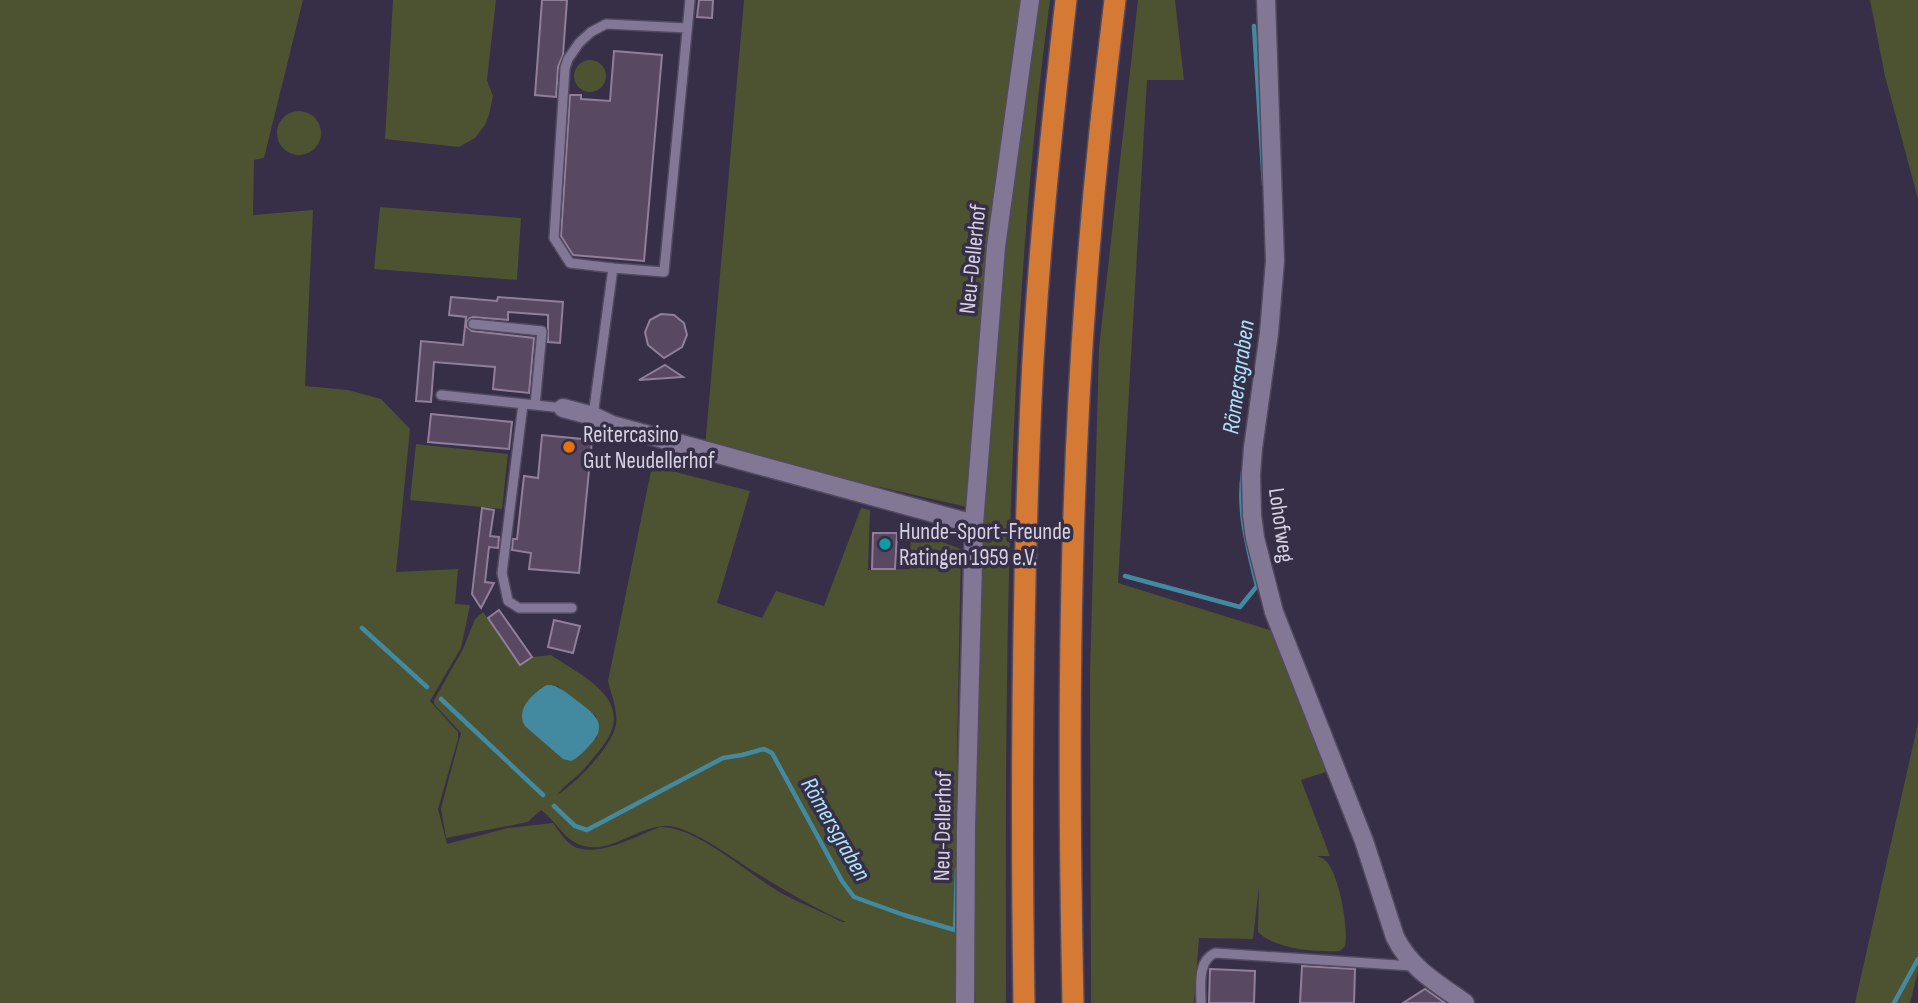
<svg xmlns="http://www.w3.org/2000/svg" width="1918" height="1003" font-family="'Sofia Sans Condensed',sans-serif">
<rect width="100%" height="100%" fill="#372e47"/>
<path fill="#4d5230" fill-rule="evenodd" d="M0 0H303L264 158 254 160 253 215 313 210 305 386 348 390 381 399 410 429 396 572 458 569 455 604 470 605 461 648 430 701 458 732V739L438 809 447 844 508 828 553 823C559 831 566 843 575 847 600 857 636 836 660 827 695 825 751 876 783 894 802 904 823 912 842 922H846C813 908 780 887 748 868 726 853 704 837 679 828 643 816 611 861 576 843 562 836 554 819 541 810L528 822 446 838 441 808 461 733 434 704V700L463 649 475 619 483 612 520 664 532 657 551 655C575 672 624 693 612 729 608 743 593 758 584 769 575 779 564 785 557 795 575 784 613 746 616 724 618 710 611 694 608 681L652 466 750 491 717 603 762 618 776 591 824 606 861 508 870 510 868 570 910 569 911 530 961 549 957 753 956 1003H0ZM556 685 596 716 597 737 578 758Z
M393 0H496L487 80 493 96 489 115 485 125 475 138 459 147 385 139Z
M744 0H1023L967 507 705 447Z
M1035 0H1050C1006 332 1005 668 1006 1003H972V828L980 526 1004 251Z
M1138 0H1175L1184 80H1147L1118 583 1273 631 1332 770 1301 780 1330 856H1317C1321 858 1323 858 1327 862 1339 876 1349 928 1345 946L1340 951C1314 952 1277 950 1258 932L1259 886 1253 939 1199 938 1194 1003H1091L1090 673 1099 348Z
M1870 0H1918V199L1885 76Z
M574 76a16 16 0 1 1 32 0a16 16 0 1 1-32 0Z
M277 133a22 22 0 1 1 44 0a22 22 0 1 1-44 0Z
M380 207 521 218 517 280 374 269Z
M416 444 508 454 502 509 410 500Z
M1918 723V971L1910 1003H1855Z"/>
<path fill="#438aa1" d="M547 685C559 685 567 693 576 700 592 712 609 723 592 743 585 750 580 757 571 761L563 759 525 726C515 709 533 693 547 685Z"/>
<g fill="none" stroke-linecap="round" stroke-linejoin="round">
<path stroke="#438aa1" stroke-width="4.5" d="M1254 26 1264 185
M1125 576 1240 607 1257 586C1248 548 1237 511 1243 472
M362 628 427 687
M441 699 543 795
M554 806 575 826 587 830 723 758 742 755 764 749 772 753 842 881 854 897 904 915 955 930 957 869
M1894 1003 1918 959"/>
</g>
<path fill="#594862" stroke="#907e9b" stroke-width="2" d="M542 0H567L563 55 558 67 556 97 535 95Z
M699 0H713L712 18 697 17Z
M614 51 662 55 644 261 573 255 561 236 570 95H581V99L610 101Z
M451 297 497 301 498 297 563 302 560 343 548 342V315L508 312V320L473 317 470 318 466 323 467 327 472 331 534 338 529 393 493 389 495 367 434 362 431 402 416 401 421 341 463 345 466 317 449 315Z
M661 314 674 315 684 323 687 335 682 347 664 358 648 345 645 332 650 320Z
M665 365 683 377 639 380Z
M431 414 512 422 509 449 428 442Z
M542 435 592 440 579 573 529 569 531 553 512 550 513 539H517L524 476 538 478Z
M482 508 494 510 490 536 499 537 498 548 489 547 485 582 494 583 481 608 472 594Z
M873 533H897L895 569H872Z
M499 610 532 657 520 665 488 618Z
M554 620 580 626 573 653 548 647Z
M1302 966 1355 969 1354 1003H1300Z
M1210 969 1255 971 1254 1003H1209Z
M1425 989 1445 1003H1403Z"/>
<g fill="none" stroke-linecap="round" stroke-linejoin="round">
<g stroke="#524a60" stroke-width="12">
<path id="lane" d="M613 268 570 263 554 238 565 68 568 59 579 43 591 32 606 24 687 28
M473 324 542 331 535 405
M441 395 563 408
M523 404 502 573 508 601 519 608H572
M593 416 613 268 664 272 690 0
M1201 1003C1201 986 1197 961 1215 953L1412 966"/>
</g>
<g stroke="#524a60" stroke-width="21">
<path id="street" d="M1266 0 1275 261 1269 333 1253 448 1251 474 1252 515 1255 538 1274 612 1364 841 1395 937C1411 969 1437 983 1465 1003
M563 408 593 416 612 425 974 524
M965 1003 966 828 974 524 996 247 1030 0"/>
</g>
<g stroke="#524a60" stroke-width="24">
<path id="highway" d="M1024 1003C1021 802 1022 601 1031 400 1037 267 1051 133 1066 0
M1073 1003C1068 765 1068 527 1086 289 1093 193 1103 96 1115 0"/>
</g>
<use href="#lane" stroke="#827896" stroke-width="9"/>
<use href="#street" stroke="#827896" stroke-width="18"/>
<use href="#highway" stroke="#d47a35" stroke-width="21"/>
</g>
<circle fill="#e8710a" stroke="#372e47" stroke-width="2.5" cx="569" cy="447" r="7"/>
<circle fill="#0f9aa8" stroke="#372e47" stroke-width="2.5" cx="885" cy="544" r="7"/>
<g text-anchor="middle" stroke-width="7" stroke-linejoin="round" paint-order="stroke">
<g font-size="23" fill="#d7d2e3" stroke="#372e47">
<text transform="translate(972 259) rotate(-84)" y="8">Neu-Dellerhof</text>
<text transform="translate(1282 525) rotate(82)" y="8">Lohofweg</text>
<text transform="translate(942 826) rotate(-89)" y="8">Neu-Dellerhof</text>
</g>
<g font-size="23" fill="#d7d2e3" stroke="#372e47" text-anchor="start">
<text x="583" y="442">Reitercasino<tspan x="583" dy="26">Gut Neudellerhof</tspan></text>
<text x="899" y="539">Hunde-Sport-Freunde<tspan x="899" dy="26">Ratingen 1959 e.V.</tspan></text>
</g>
<g font-size="24" font-style="italic" fill="#aae4f9" stroke="#372e47">
<text transform="translate(1238 377) rotate(-82)" y="8">Römersgraben</text>
<text transform="translate(836 829) rotate(60)" y="8">Römersgraben</text>
</g>
</g>
</svg>
